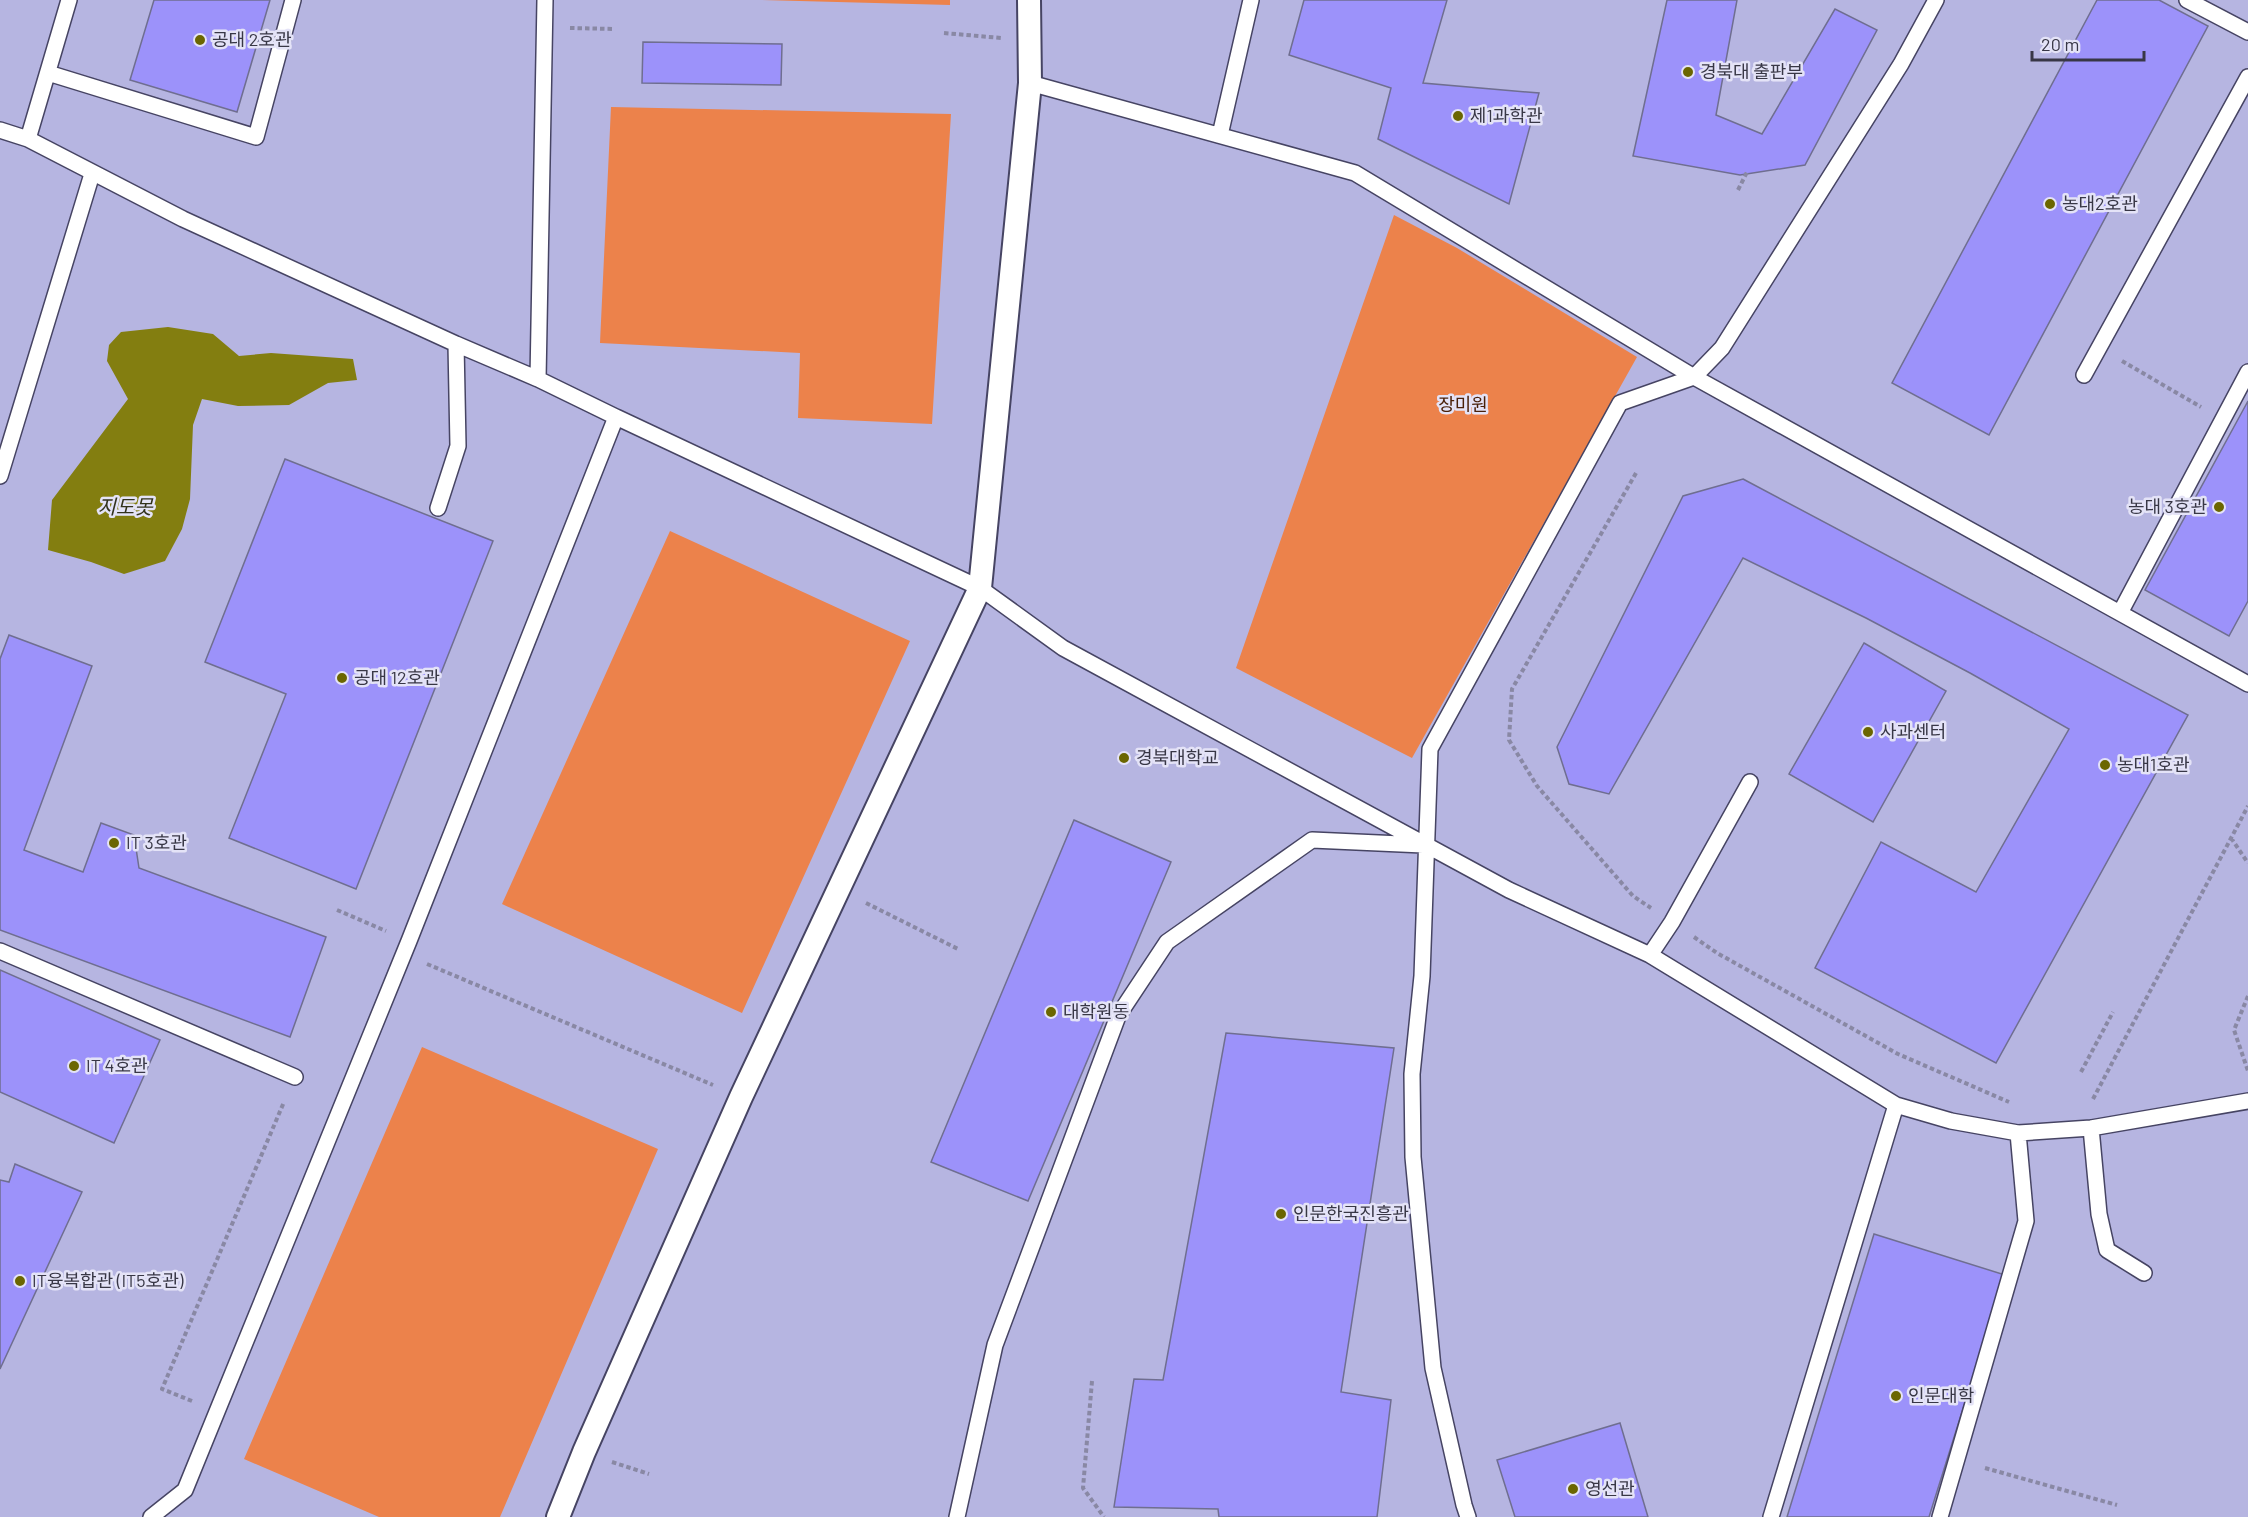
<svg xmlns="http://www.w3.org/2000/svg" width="2248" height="1517" font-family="Barlow,'Noto Sans KR',sans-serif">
<rect width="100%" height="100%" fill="#c2c1e6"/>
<path fill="#b6b5e1" d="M0 0H2248V1517H0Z"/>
<path fill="#ec824b" d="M762 0H950V5Z
M611 107 951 114 932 424 798 418 800 353 600 343Z
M1394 215 1457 248 1637 357 1412 758 1236 668Z
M670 531 910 641 742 1013 502 904Z
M422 1047 658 1149 500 1517H379L244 1459Z"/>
<path fill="#837e10" d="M168 327 213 334 239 356 271 353 353 359 357 380 328 383 289 405 238 406 202 399 193 425 190 499 182 529 165 561 124 574 91 562 48 550 52 500 128 399 107 361 109 345 121 332Z"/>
<path fill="#9c92fa" stroke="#6f6e90" stroke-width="1.5" d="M154 0H270L237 112 130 80Z
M1304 0H1447L1423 83 1539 93 1509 204 1378 139 1391 88 1289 55Z
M1667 0H1737L1716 115 1762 134 1835 9 1877 30 1805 165 1740 175 1633 156Z
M2097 0H2159L2208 26 1989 435 1892 383Z
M643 42 782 44 781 85 642 83Z
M2248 401V601L2229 636 2145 590Z
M285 459 493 541 356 889 229 838 286 694 205 662Z
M1743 479 2188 715 1996 1063 1815 968 1881 842 1976 892 2069 729 1970 673 1866 618 1743 558 1609 794 1569 784 1557 747 1683 496Z
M9 635 92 666 24 850 83 872 101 823 134 835 139 868 326 937 290 1037 0 930V659Z
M1864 643 1946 691 1873 822 1789 774Z
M1074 820 1171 862 1028 1201 931 1162Z
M0 970 160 1040 114 1143 0 1092Z
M1226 1033 1394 1048 1341 1392 1391 1400 1377 1517H1219L1218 1509 1114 1507 1134 1379 1163 1380Z
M15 1164 82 1192 0 1369V1180L9 1182Z
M1874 1234 2005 1275 1929 1517H1787Z
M1620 1423 1648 1517H1515L1497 1460Z"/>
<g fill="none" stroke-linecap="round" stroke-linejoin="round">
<g stroke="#464463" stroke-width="18">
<path id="service" d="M2187 0 2248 32
M48 73 256 137 293 0
M1030 83 1355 173 1694 377 2248 684
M0 130 28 139 183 219 456 344 538 379 616 417
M1220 135 1251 0
M28 139 69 0
M2084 375 2248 77
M538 379 545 0
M0 476 92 174
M438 508 458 446 456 344
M2120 613 2248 372
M0 951 295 1077
M1650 955 1672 922 1750 782
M2091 1128 2099 1214 2107 1250 2144 1273
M151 1517 185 1490 409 941 616 417 980 588 1063 648 1509 890 1650 955 1896 1105 1951 1121 2018 1133 2091 1128 2248 1101
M957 1517 995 1345 1118 1016 1167 942 1312 840 1423 845
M1468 1517 1464 1505 1433 1368 1413 1157 1412 1074 1422 976 1430 749 1620 403 1694 377 1722 348 1901 64 1936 0
M1771 1517 1896 1105
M1940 1517 2026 1221 2018 1133"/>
</g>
<g stroke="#464463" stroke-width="26">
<path id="pedestrian" d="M558 1517 584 1452 741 1097 980 588 1030 83 1029 0"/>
</g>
<path stroke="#8988a4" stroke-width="4" stroke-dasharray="4.5 3" stroke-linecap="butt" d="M570 28 614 29
M944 33 1001 38
M1738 190 1748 170
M2122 361 2201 407
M1636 473 1512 689 1509 740 1537 786 1633 896 1651 908
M2231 838 2248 863
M866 903 958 949
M337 910 386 931
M1694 937 1717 953 1898 1054 2009 1102
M427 964 713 1085
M2248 996 2234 1030 2248 1071
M2081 1072 2113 1012
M2093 1099 2248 806
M1092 1381 1083 1488 1104 1517
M192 1401 162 1389 284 1102
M612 1462 649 1474
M1985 1468 2117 1505"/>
<use href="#service" stroke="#fff" stroke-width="15"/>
<use href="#pedestrian" stroke="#fff" stroke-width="22"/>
</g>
<g fill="#6b6600" stroke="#e4e3f7" stroke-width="2">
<circle cx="200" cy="40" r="6"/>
<circle cx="1688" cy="72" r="6"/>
<circle cx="1458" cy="116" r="6"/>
<circle cx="2050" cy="204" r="6"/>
<circle cx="2219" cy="507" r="6"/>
<circle cx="342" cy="678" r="6"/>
<circle cx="1868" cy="732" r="6"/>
<circle cx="1124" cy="758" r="6"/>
<circle cx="2105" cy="765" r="6"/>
<circle cx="114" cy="843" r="6"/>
<circle cx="1051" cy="1012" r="6"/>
<circle cx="74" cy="1066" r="6"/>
<circle cx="1281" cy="1214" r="6"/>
<circle cx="20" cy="1281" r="6"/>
<circle cx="1896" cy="1396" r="6"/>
<circle cx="1573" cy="1489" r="6"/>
</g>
<g text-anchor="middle" stroke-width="5" stroke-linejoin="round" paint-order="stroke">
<g font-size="18" fill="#383746" stroke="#e4e3f7" text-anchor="start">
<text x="212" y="46">공대 2호관</text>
<text x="1700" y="78">경북대 출판부</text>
<text x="1470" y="122">제1과학관</text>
<text x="2062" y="210">농대2호관</text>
<text x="2207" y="513" text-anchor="end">농대 3호관</text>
<text x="354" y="684">공대 12호관</text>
<text x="1880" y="738">사과센터</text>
<text x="1136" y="764">경북대학교</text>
<text x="2117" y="771">농대1호관</text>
<text x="126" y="849">IT 3호관</text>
<text x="1063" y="1018">대학원동</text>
<text x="86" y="1072">IT 4호관</text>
<text x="1293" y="1220">인문한국진흥관</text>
<text x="32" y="1287">IT융복합관 (IT5호관)</text>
<text x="1908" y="1402">인문대학</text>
<text x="1585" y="1495">영선관</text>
</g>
<g font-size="18" fill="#4a210a" stroke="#e4e3f7">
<text x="1463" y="411">장미원</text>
</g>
<g font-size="20" font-style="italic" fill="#32321c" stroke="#e4e3f7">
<text x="125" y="514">지도못</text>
</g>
</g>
<path d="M2032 51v9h112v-9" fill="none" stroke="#383746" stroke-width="3"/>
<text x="2041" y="51" font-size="18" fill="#383746" stroke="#e4e3f7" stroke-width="4.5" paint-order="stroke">20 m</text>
</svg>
